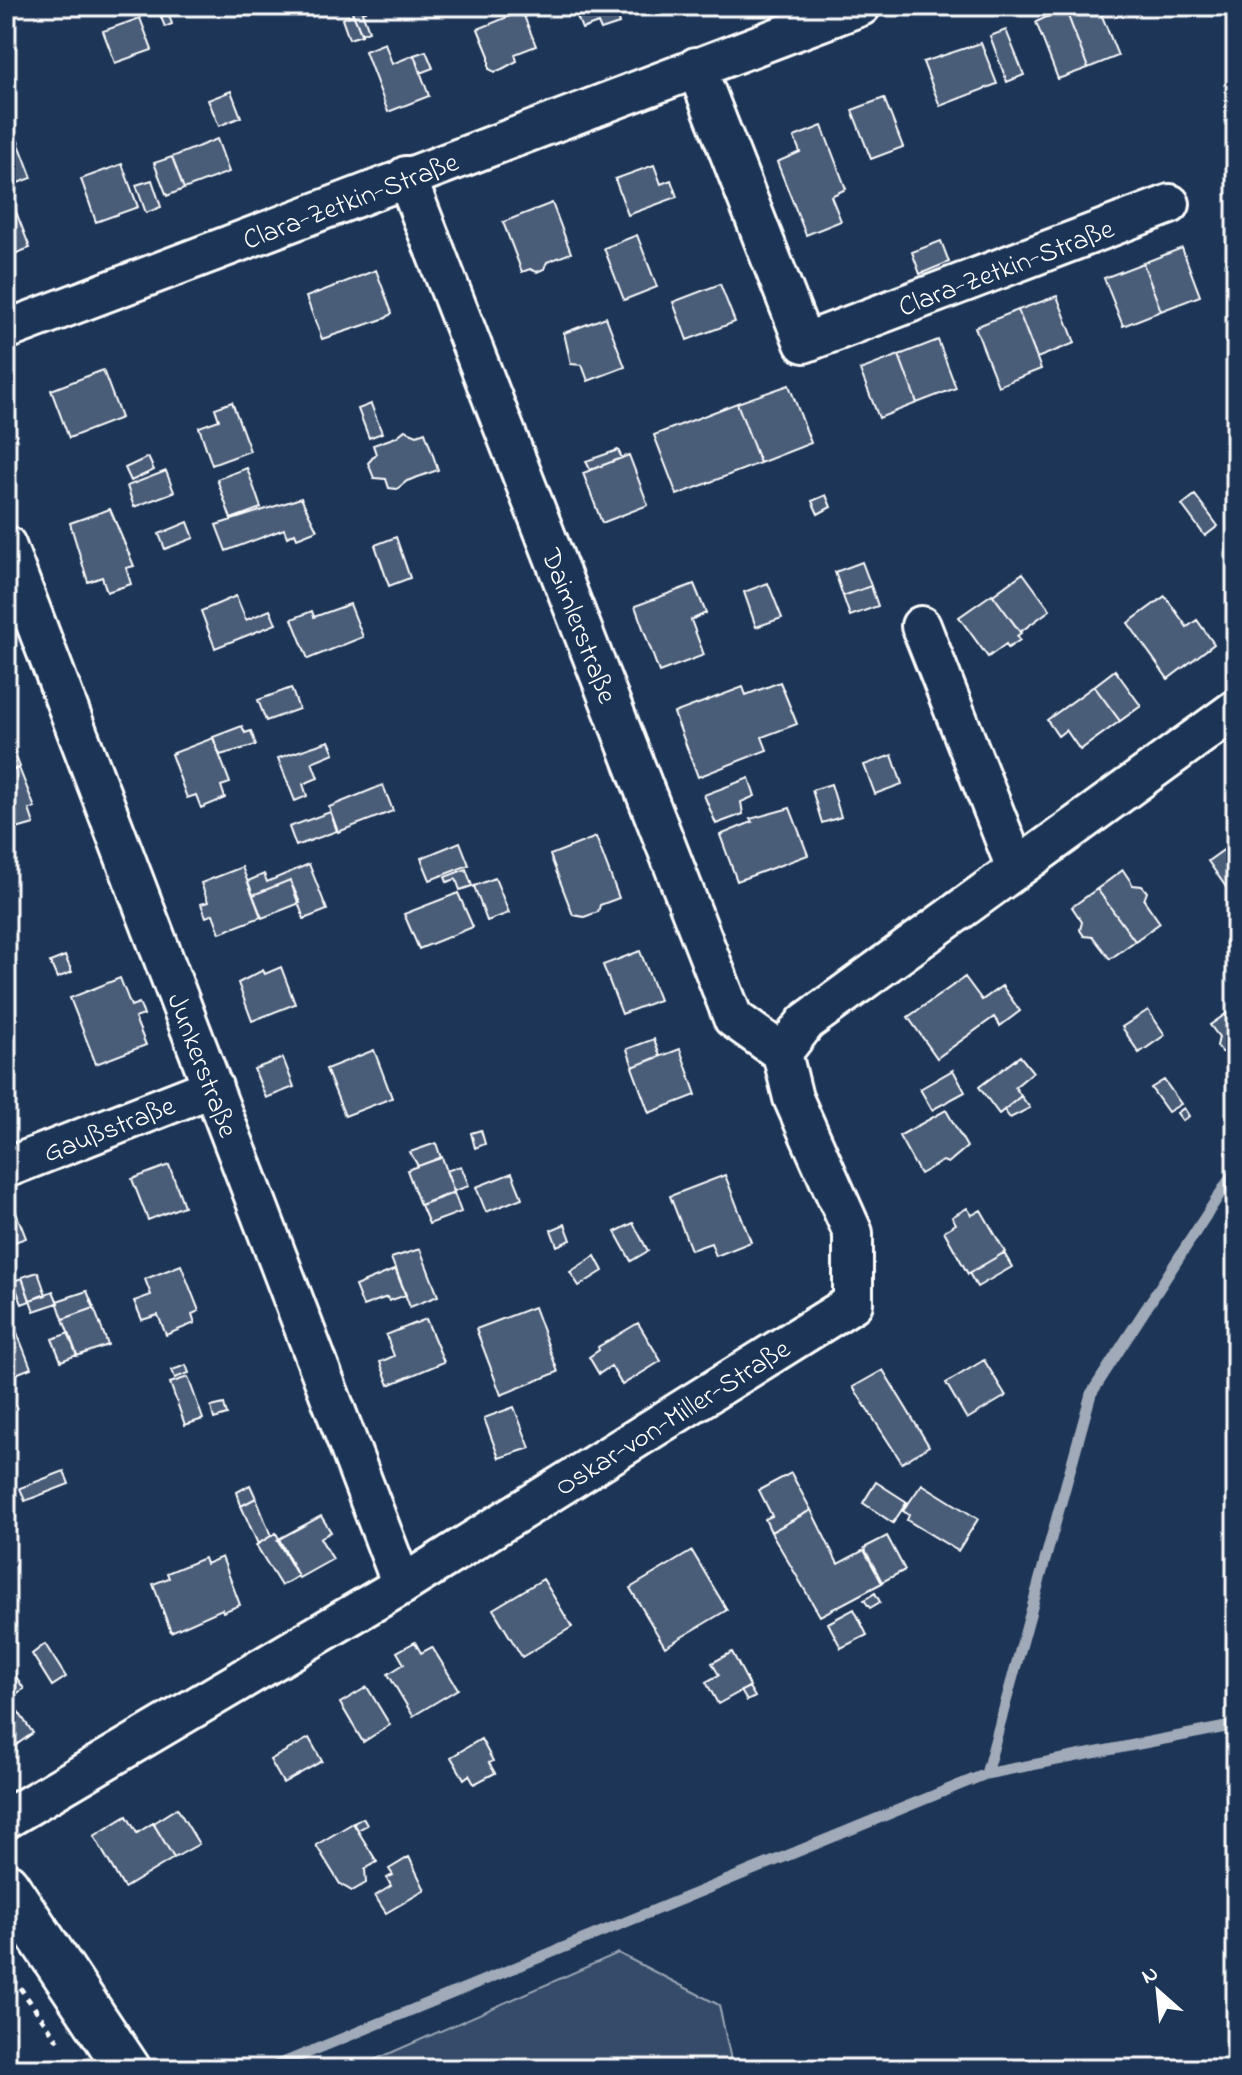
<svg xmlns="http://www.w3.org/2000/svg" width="1242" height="2075" font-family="'Indie Flower',sans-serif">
<rect width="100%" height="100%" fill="#1d3557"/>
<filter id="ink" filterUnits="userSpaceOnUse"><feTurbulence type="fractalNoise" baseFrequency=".0125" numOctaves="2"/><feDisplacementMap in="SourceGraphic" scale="16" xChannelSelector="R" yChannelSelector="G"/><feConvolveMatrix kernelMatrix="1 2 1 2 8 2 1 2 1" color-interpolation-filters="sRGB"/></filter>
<g filter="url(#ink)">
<path fill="#364b69" stroke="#9aa5b4" stroke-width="2" d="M618 1953 719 2005 733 2069H354Z"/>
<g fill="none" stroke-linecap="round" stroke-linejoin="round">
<path stroke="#a0aab8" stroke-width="11" d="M986 1774 1091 1394 1236 1169
M268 2069 986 1774 1236 1725"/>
</g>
<path fill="#4a5d79" stroke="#fff" stroke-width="2" d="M350 6H364L366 11 362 12 369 31 361 34Z
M573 6H631L633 10 617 16 619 24 601 30 598 23 582 29Z
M1070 6H1098L1118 56 1088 68 1065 8Z
M1065 8 1088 68 1058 79 1036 22Z
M522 11 536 46 515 54 517 61 502 69 495 72 489 69V56L478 29Z
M353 14 362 35 349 39 342 19Z
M169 15 172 24 165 27 161 17Z
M140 18 152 50 115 63 103 31Z
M1006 30 1024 75 1007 82 990 36Z
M385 43 392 64 414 55 429 96 388 112 365 51Z
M981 43 997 84 940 106 923 62Z
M426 51 433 68 420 73 414 55Z
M231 91 241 117 219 126 208 100Z
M884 98 903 147 871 159 852 110Z
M822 126 846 189 831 196 841 221 806 235 777 162 800 152 794 137Z
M16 136 32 178 12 185 6 168V140Z
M217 139 229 172 184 189 172 157Z
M172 157 184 189 167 196 154 163Z
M122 164 138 207 96 222 81 179Z
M654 165 661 184 671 180 677 197 628 215 615 179Z
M152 180 161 207 146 213 136 185Z
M552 203 571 253 547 262 544 269 537 272 530 269 522 272 503 222Z
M13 204 30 248 6 257V206Z
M637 235 657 287 624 300 604 248Z
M941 241 949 262 920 274 912 252Z
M1182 248 1200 296 1161 311 1143 263Z
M1143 263 1161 311 1123 326 1104 278Z
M376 270 392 313 386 318 322 339 306 297Z
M720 284 735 322 687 340 673 302Z
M1057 296 1075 343 1037 358 1018 310Z
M1018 310 1041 369 998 386 975 327Z
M606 317 625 367 588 381 582 365 571 364 564 333Z
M938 340 956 388 917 403 899 355Z
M899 355 917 403 879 418 860 370Z
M103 370 121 418 69 438 51 390Z
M789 385 811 443 760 463 737 403Z
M232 402 250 451 212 465 199 427 219 420 215 408Z
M737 403 760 463 677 495 654 435Z
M371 404 382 433 369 438 358 409Z
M405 430 417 435 425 432 438 470 407 481 397 489 389 488 386 479 374 478 368 463 376 454 373 445 396 437Z
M618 450 622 458 590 470 586 461Z
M629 455 648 505 602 523 583 473Z
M148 457 154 470 131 481 125 468Z
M247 468 261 508 231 519 217 479Z
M166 471 174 492 134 507 127 486Z
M826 495 831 507 818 514 812 501Z
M1195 495 1218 526 1205 536 1182 505Z
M301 498 317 530 297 538 295 533 287 537 284 529 226 551 216 525Z
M110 509 134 566 126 568 131 584 107 592 102 577 88 582 70 523Z
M188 522 194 538 165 549 159 534Z
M396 537 410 578 389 586 375 545Z
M862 562 871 586 843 596 835 572Z
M1023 573 1050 610 1020 632 993 595Z
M768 583 782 618 756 627 744 592Z
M694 584 706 613 691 620 704 655 659 672 635 606Z
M871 586 878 606 850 616 843 596Z
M992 594 1021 633 1017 636 1020 640 1008 648 1006 644 988 657 959 617Z
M236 596 246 620 270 610 276 624 215 648 201 611Z
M1165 596 1187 627 1197 620 1214 644 1168 679 1128 623Z
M350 604 363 637 308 659 292 619 312 611 314 617Z
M1115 670 1141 706 1120 721 1094 686Z
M780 682 797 724 762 737 767 750 698 777 674 713 743 687 746 695Z
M1094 686 1120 721 1080 750 1066 730 1058 736 1047 720Z
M291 688 299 709 266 721 258 700Z
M242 726 245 733 251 731 256 745 220 755 213 737Z
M213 738 230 783 221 786 225 798 201 808 196 795 187 798 171 754Z
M329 741 334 753 312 762 318 778 303 784 307 796 295 801 278 758Z
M11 744 20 767 6 773V745Z
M892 755 902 784 875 794 864 765Z
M19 768 35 808 29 809 34 824 6 832V773Z
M749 778 755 796 741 802 743 814 716 824 704 795Z
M831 784 841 817 822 823 812 790Z
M383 785 393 811 338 832 329 807Z
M790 808 808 855 737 881 720 835 752 822 750 819Z
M330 812 337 831 296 846 289 827Z
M596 837 619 898 600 905 598 912 584 917 573 915 550 855Z
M1236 841V900H1235L1208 861Z
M460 842 469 865 430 880 421 858Z
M309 864 327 910 304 919 290 880 253 895 248 881 264 874 267 882Z
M242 867 261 917 220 933 213 914 206 917 201 904 208 902 201 883Z
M466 869 472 886 460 890 456 879 447 882 445 877Z
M1123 870 1133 885 1142 886 1147 892 1144 900 1160 923 1135 941 1097 889Z
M495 878 509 913 487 921 474 886Z
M290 880 300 903 262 918 253 895Z
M1097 889 1135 941 1110 959 1093 937 1084 936 1080 930 1082 922 1072 907Z
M458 893 473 927 419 949 404 914Z
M640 951 659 1000 622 1014 603 965Z
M65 956 72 972 57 978 50 962Z
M281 967 295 1004 252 1021 238 983 263 970 265 974Z
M965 977 982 1000 1002 986 1020 1011 1000 1026 994 1017 937 1058 908 1017Z
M120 978 131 1006 139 1003 144 1015 135 1018 146 1045 96 1064 70 998Z
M1236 1007V1060L1231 1053 1222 1052 1217 1046 1219 1037 1210 1025Z
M1148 1010 1165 1035 1139 1053 1122 1027Z
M654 1039 660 1056 633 1067 627 1049Z
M680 1049 696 1095 649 1113 632 1067Z
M374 1050 392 1098 345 1116 326 1069Z
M1020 1056 1033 1072 1015 1087 1021 1096 999 1114 979 1087Z
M283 1058 294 1087 266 1098 254 1069Z
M953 1070 965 1092 932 1110 920 1089Z
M1164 1080 1181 1104 1168 1112 1151 1088Z
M1021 1096 1030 1108 1010 1118 1004 1110Z
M1184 1108 1189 1116 1183 1121 1177 1113Z
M946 1110 967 1147 948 1163 943 1161 920 1174 899 1136Z
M481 1130 485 1144 475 1148 471 1133Z
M436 1143 441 1158 418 1166 410 1152Z
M442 1157 454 1192 420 1205 407 1170Z
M169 1165 184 1206 148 1220 132 1179Z
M461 1166 469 1186 454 1191 446 1171Z
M512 1173 522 1198 486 1212 476 1187Z
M725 1175 751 1242 716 1256 711 1243 691 1250 670 1196Z
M454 1193 461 1212 429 1224 421 1205Z
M13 1205 26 1238 6 1245V1208Z
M967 1208 972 1215 981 1210 1005 1252 968 1274 944 1231 956 1224 952 1217Z
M633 1223 648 1251 631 1261 615 1232Z
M565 1224 571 1240 557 1246 551 1230Z
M420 1249 438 1296 410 1307 391 1258Z
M1004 1253 1012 1267 977 1287 969 1273Z
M595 1256 603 1271 579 1286 570 1272Z
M181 1265 199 1311 192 1314 195 1323 166 1335 158 1315 142 1320 134 1301 151 1295 145 1279Z
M396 1269 406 1295 389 1301 387 1297 363 1306 355 1286Z
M38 1272 46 1295 30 1300 22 1277Z
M22 1278 30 1301 22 1304 13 1281Z
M53 1291 58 1303 34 1311 30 1300Z
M87 1291 94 1308 63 1319 57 1301Z
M534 1307 558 1372 501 1395 476 1329Z
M94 1308 108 1345 77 1356 63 1319Z
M426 1319 444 1362 389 1385 380 1362 394 1356 386 1335Z
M12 1320 31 1368 6 1378V1323Z
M638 1323 661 1361 622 1385 611 1366 599 1374 589 1357 599 1350 598 1347Z
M69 1333 77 1355 61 1361 52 1339Z
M984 1360 1006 1396 967 1419 946 1383Z
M186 1365 189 1373 175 1378 172 1370Z
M883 1370 929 1446 902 1463 853 1387Z
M188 1377 203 1419 185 1425 170 1383Z
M224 1404 227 1415 214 1419 211 1407Z
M514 1407 530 1448 499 1458 484 1418Z
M64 1471 69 1484 25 1501 20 1488Z
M791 1473 811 1510 771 1532 765 1519 772 1516 759 1490Z
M876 1482 907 1502 893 1523 863 1503Z
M922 1484 978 1519 958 1551 907 1520 909 1515 903 1511Z
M250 1485 256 1498 241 1506 237 1492Z
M256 1498 271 1536 258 1544 241 1506Z
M811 1510 838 1564 864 1550 882 1583 820 1616 771 1532Z
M321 1516 331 1532 320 1538 333 1559 299 1578 277 1540Z
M276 1533 298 1576 281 1586 256 1545Z
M887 1536 905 1570 882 1582 864 1548Z
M692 1551 727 1610 665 1647 630 1588Z
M222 1557 240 1605 223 1612 222 1609 171 1632 153 1584 169 1578 167 1573 204 1558 206 1564Z
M543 1579 572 1627 522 1657 493 1609Z
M875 1593 880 1602 870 1608 864 1600Z
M854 1609 867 1635 841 1648 828 1623Z
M415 1642 421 1653 432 1647 458 1689 413 1716 388 1674 404 1664 397 1652Z
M45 1644 66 1677 52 1686 32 1654Z
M732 1652 750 1686 718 1704 706 1682 719 1675 712 1663Z
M6 1661 24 1689 9 1698 33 1733 6 1752Z
M367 1687 390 1725 363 1742 340 1703Z
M749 1687 755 1697 747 1701 741 1691Z
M309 1738 322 1761 283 1783 270 1760Z
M481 1739 493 1761 489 1763 495 1773 474 1784 469 1775 464 1779 451 1757Z
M177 1808 199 1844 174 1858 153 1823Z
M127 1816 137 1833 153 1823 174 1858 124 1888 94 1836Z
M363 1818 367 1825 358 1830 354 1823Z
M353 1823 377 1862 365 1869 366 1883 352 1891 340 1884 316 1845Z
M409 1857 425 1890 386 1913 375 1896 391 1886 387 1878 393 1875 389 1869Z"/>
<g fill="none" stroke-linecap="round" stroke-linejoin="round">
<g stroke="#fff" stroke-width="44">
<g id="minor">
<path id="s1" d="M696 67 804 343 1170 204"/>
<path id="s2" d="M406 176 733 1018 782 1053"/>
<path id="s3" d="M6 330 861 6"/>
<path id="s4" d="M6 545 402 1585"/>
<path d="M921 626 1016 868"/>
<path id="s5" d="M6 1168 213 1087"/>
<path id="s6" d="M6 1819 402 1585 853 1303V1233L793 1098 782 1053 806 1022 1236 709"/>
</g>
</g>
<g stroke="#fff" stroke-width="50">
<path id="tertiary" d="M6 1885 128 2069"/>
</g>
<path stroke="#fff" stroke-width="5" stroke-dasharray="6 6" stroke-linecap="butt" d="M13 1978 59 2042"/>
<use href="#minor" stroke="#1d3557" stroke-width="38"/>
<use href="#tertiary" stroke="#1d3557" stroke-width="44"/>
</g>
</g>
<g text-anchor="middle" stroke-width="8" stroke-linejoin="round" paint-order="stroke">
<g font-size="28" fill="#fff" stroke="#1d3557">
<text dy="10" stroke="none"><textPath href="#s3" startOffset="368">Clara-Zetkin-Straße</textPath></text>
<text dy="10" stroke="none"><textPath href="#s1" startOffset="512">Clara-Zetkin-Straße</textPath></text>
<text dy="10" stroke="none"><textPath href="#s2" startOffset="482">Daimlerstraße</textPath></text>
<text dy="10" stroke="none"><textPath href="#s4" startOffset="556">Junkerstraße</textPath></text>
<text dy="10" stroke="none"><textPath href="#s5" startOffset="110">Gaußstraße</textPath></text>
<text dy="10" stroke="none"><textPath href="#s6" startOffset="778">Oskar-von-Miller-Straße</textPath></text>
</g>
</g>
<rect width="1242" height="2075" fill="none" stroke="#1d3557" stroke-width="32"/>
<rect x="16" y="16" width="1210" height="2043" fill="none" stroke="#fff" stroke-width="3" filter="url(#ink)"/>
<g transform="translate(1158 1991) rotate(333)" stroke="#1d3557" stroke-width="6" paint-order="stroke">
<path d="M0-6L14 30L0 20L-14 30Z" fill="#ffffff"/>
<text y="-12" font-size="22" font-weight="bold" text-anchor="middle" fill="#ffffff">N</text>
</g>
</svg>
